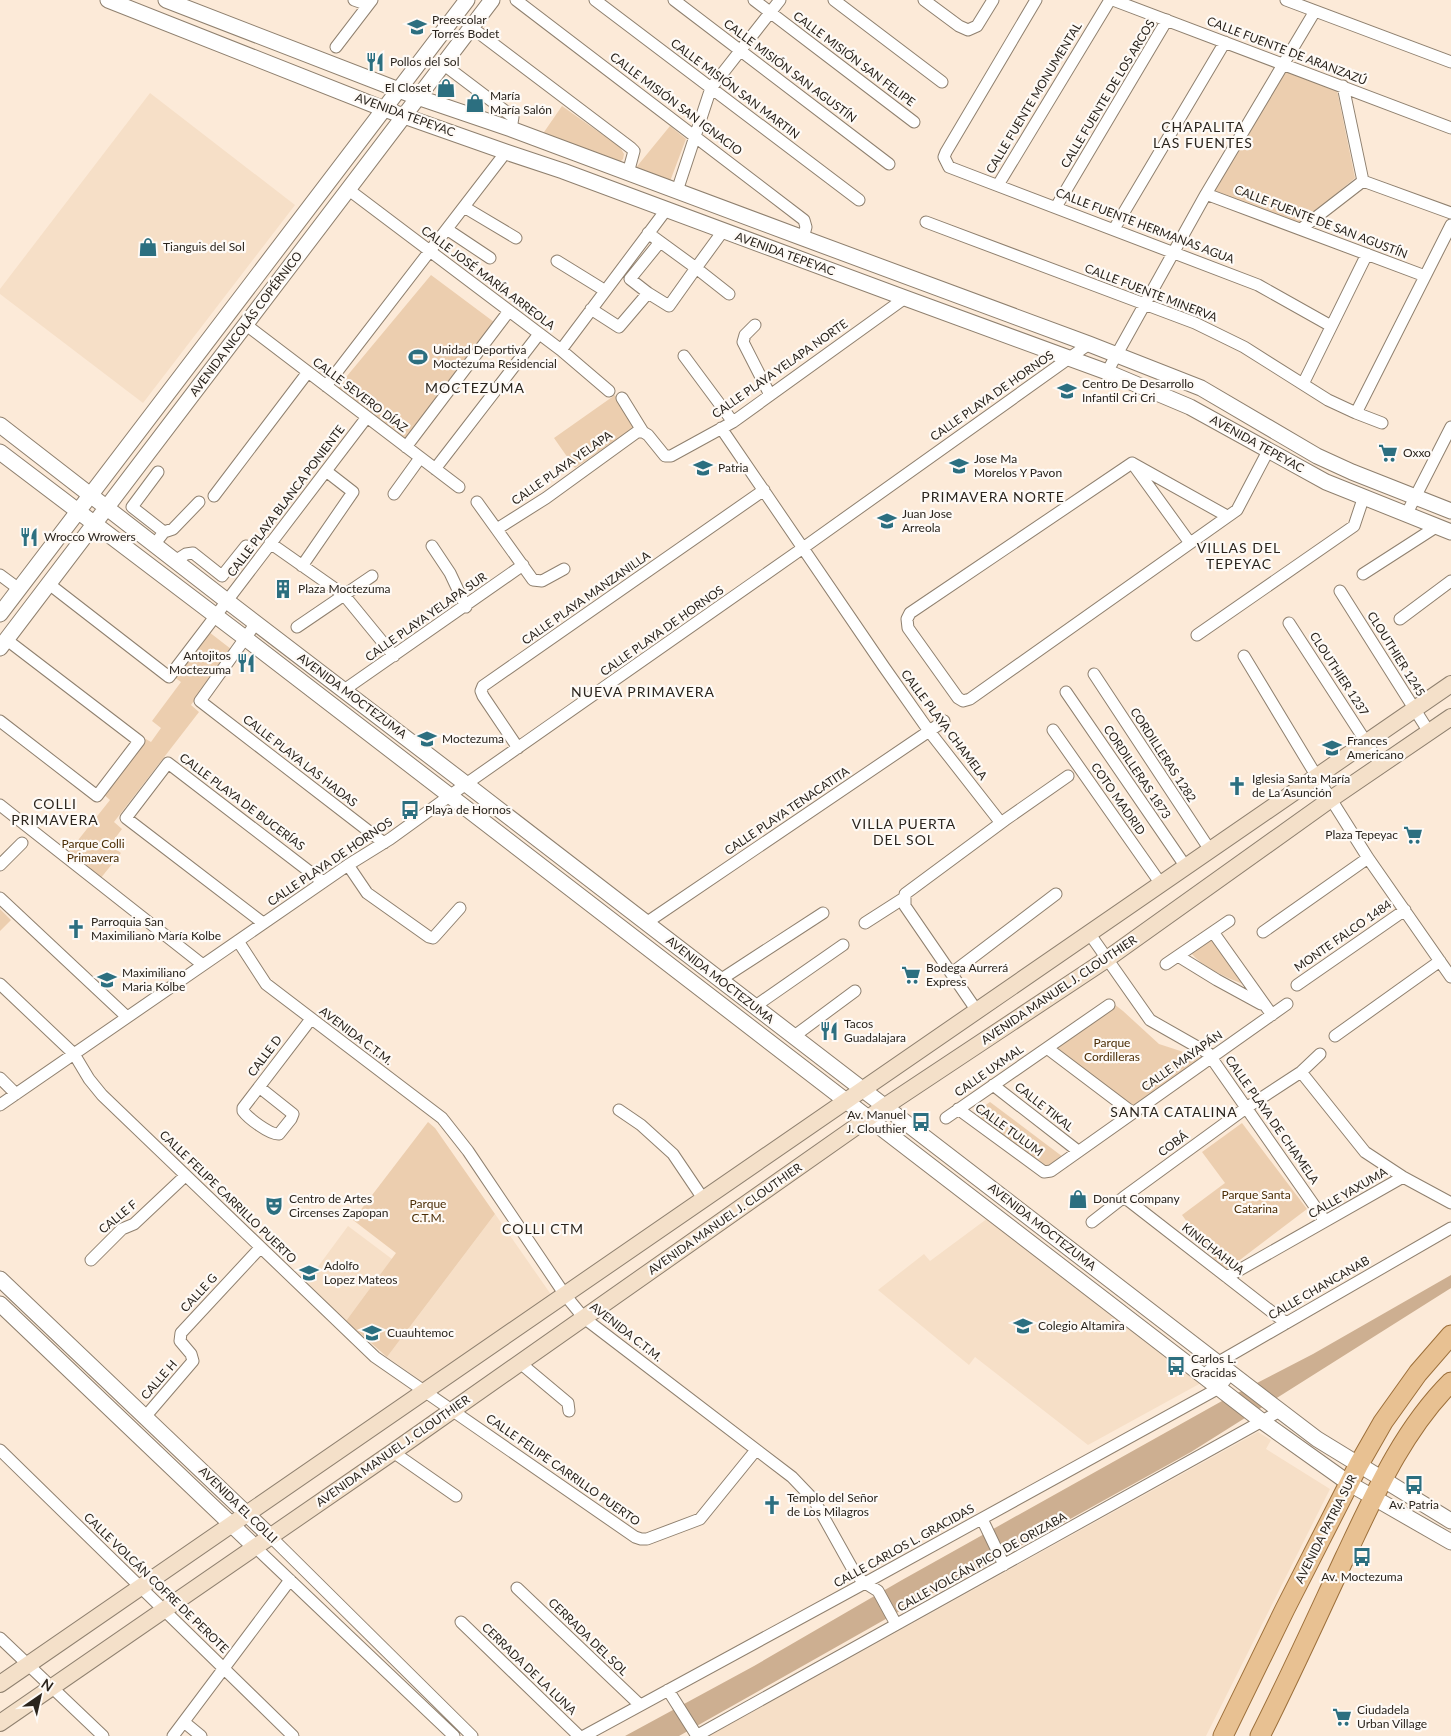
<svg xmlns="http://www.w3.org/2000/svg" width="1451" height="1736" font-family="Lato,sans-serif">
<rect width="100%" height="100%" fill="#fcead8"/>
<path fill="#f6dfc7" d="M150 93 295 205 143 403 0 294V289Z
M495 1214 552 1296 426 1384 387 1357Z
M988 1218 1084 1294 1201 1383 1088 1445 975 1357 969 1365 878 1290 924 1254 930 1261Z
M348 1226 392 1259 346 1321 306 1283Z
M1258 1432 1271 1440 1266 1449 1330 1489 1206 1736H709Z"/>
<path fill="#ecceaf" d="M1286 71 1337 90 1355 178 1299 225 1213 193Z
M562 106 620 147 624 154 623 159 619 163 542 135Z
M670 126 686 139 669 184 634 170Z
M431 275 498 325 409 444 337 388Z
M615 395 636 426 575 468 554 438Z
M209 632 231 649 191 705 199 712 114 822 122 829 110 845 121 853 100 879 67 854 110 800 102 793 144 738 151 742 161 728 152 721 181 682 174 677Z
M0 909 11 920 0 931Z
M1212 936 1240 978 1243 984C1223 976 1204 968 1190 952Z
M1114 1004 1123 1011 1159 1044 1208 1060 1133 1113 1047 1048Z
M990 1102 1067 1160 1044 1172 968 1117Z
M428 1122 435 1128 495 1214 387 1357 346 1321 396 1253 353 1220Z
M1242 1123 1307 1209 1224 1272 1182 1215 1225 1183 1202 1152Z"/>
<path fill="#cdaf91" d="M1451 1275V1288L1191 1452 1072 1518 907 1607 679 1736H625L754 1666 902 1580 1222 1401 1313 1354Z"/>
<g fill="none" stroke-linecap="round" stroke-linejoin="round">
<g stroke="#8f806f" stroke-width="13">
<path id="minor" d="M354 0 368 5
M516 0 804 220 806 227 803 238
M595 0 859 200
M674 0 889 164
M754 0 914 122
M834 0 942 82
M924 0 959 26 968 30 977 26 993 0
M1036 0 946 152 944 157 949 167 1258 285 1331 326
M1113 0 1451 128
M1286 0 1451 62
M471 27 631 148 634 151 628 173
M336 47 372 0
M443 64 513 117 511 129
M1363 181 1451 213
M998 185 1110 0
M349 190 561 350 609 391
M677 191 711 88 780 0
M1206 194 1425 276
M464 207 516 238
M1056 207 1167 20
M926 222 1195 323 1244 347 1328 400 1356 413 1382 423
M1114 229 1225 42
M1301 229 1363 181 1343 86
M448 230 490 258
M723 231 696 268 729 294
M557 261 604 290
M648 293 630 279 660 242
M591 309 619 327 648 293 669 306 696 268 648 233
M245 324 459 487
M755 325 745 335 743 342 770 395
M561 350 666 210
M684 356 733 422
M1107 372 1206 194 1315 11
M1303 384 1367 254
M326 386 506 152
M622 398 643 432 648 435 665 456H671L733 422 905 298
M1356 413 1451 225
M721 428 884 667 929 731 1001 823
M406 447 509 311
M1132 463 910 613 907 619 908 628 958 698 963 701 970 699 1237 510 1268 451
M1132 463 1227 516
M1135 467 1190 543
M435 469 539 334
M394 494 420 458
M214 496 308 372
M477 502 533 580 542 581 564 569
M1406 515 1451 427
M497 529 546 498 637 432H643
M164 532 173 529 199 502
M270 543 344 595 394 656
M154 545 164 532 132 507 158 472
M432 546 450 573 466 607
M175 561 186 554 193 553 222 576 246 546
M302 566 353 492 326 471
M1363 574 1436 527
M0 575 19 589
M49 584 169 677 367 417
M1340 591 1429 732
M1400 619 1451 581
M256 623 200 701 384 843
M1289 623 1381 765
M297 627 372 576
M1197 635 1354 526 1363 499
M1244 656 1317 777 1368 858 1451 977
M1094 674 1210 850
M344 690 523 565
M1066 692 1186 867
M0 721 97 796 139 741 7 640
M1053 730 1161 884
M518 748 483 696 481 691 483 686 764 490
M0 805 203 965
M0 865 22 843
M348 865 367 893 429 937 433 938 435 936 460 908
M0 898 127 1017
M263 923 126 818 168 763 323 882
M646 923 944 721
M865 923 904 898
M1213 932 1272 1015
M1263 932 1368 858
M1089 933 1150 1020 1208 1053 1325 1221
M238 941 266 984 442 1118 468 1151 565 1295 584 1318 792 1477 814 1500 852 1568 862 1581 878 1591 896 1624
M1178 956 1217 980 1261 1004
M1166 964 1229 921
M952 973 1056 894
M720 980 823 913
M0 984 74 1054 89 1079 102 1095 375 1357 635 1537 641 1539H647L700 1519 756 1450
M1297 985 1405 910
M754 1007 843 945
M977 1011 905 906V894L1005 820 1068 776
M1335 1036 1440 961
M793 1037 855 991
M1047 1048 1133 1113
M1301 1072 1365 1152 1403 1177 1451 1203
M0 1078 16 1094
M993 1085 1078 1151
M259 1087 293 1114 291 1119 279 1134C270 1135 248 1118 243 1111V1108L311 1019
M0 1105 348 865 390 839 466 784 803 548 1089 344
M958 1109 1044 1172 1051 1171 1287 1004
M619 1110 641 1125 673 1154 704 1200
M946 1118 1109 1005
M1124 1197 1286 1323
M1092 1222 1124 1197 1246 1108 1301 1072 1320 1054
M91 1260 122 1229 134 1224 185 1176
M1227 1277 1403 1177
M519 1362 568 1403 569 1411
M1203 1376 1217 1363 1451 1228
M145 1417 193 1361 191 1354 180 1341 181 1333 260 1248
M0 1450 293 1736
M393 1452 456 1496
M982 1519 1004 1565
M270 1536 472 1736
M254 1546 454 1736
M517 1588 640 1705
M461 1622 579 1736
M0 1638 103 1736
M668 1690 697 1736
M184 1722 201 1736
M173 1736 290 1580
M584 1736 865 1583 1219 1388 1231 1373
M696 1736 1280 1411"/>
</g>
<g stroke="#8f806f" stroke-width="17">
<path id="tertiary" d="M108 0 384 109 506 152 563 171 905 298 1107 372 1190 407 1326 482 1451 532
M166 0 417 97 511 129 803 238 1089 344 1201 388 1317 456 1352 472 1451 511
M0 425 227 601 466 784 1275 1407 1317 1439 1451 1521
M0 452 245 638 1263 1422 1350 1484 1451 1542
M0 614 467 0
M0 648 492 0
M0 1279 270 1536
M0 1304 254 1546"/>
</g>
<g stroke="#8f806f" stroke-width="18">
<path id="secondary" d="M0 1684 1451 684
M0 1723 393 1452 884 1107 1107 959 1331 799 1451 717"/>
</g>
<g stroke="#9c6f3a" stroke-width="21">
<path id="primary" d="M1223 1736 1285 1609 1359 1464 1383 1422 1418 1373 1451 1335
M1260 1736C1290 1677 1317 1617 1345 1557 1374 1496 1402 1431 1451 1382"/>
</g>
<use href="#minor" stroke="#fff" stroke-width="11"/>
<use href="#tertiary" stroke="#fff" stroke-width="15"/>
<use href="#secondary" stroke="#f4e0c9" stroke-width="16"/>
<use href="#primary" stroke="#e8c192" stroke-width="19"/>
</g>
<defs>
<g id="school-bare" transform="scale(1.5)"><path d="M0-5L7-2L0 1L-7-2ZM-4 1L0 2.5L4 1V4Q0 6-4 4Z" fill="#2c6f80" stroke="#fefaf6" stroke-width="2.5" paint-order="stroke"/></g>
<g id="restaurant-bare" transform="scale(1.5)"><path d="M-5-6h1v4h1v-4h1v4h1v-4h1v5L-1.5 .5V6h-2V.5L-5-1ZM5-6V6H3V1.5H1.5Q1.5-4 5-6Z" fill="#2c6f80" stroke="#fefaf6" stroke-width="2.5" paint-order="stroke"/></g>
<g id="shop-bare" transform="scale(1.5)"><path d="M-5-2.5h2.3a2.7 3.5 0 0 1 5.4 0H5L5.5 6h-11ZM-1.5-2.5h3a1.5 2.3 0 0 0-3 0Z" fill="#2c6f80" stroke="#fefaf6" stroke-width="2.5" paint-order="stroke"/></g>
<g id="stadium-bare" transform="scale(1.5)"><path d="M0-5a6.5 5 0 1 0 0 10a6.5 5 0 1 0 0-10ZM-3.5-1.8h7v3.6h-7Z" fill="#2c6f80" stroke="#fefaf6" stroke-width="2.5" paint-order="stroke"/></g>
<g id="supermarket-bare" transform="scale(1.5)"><path d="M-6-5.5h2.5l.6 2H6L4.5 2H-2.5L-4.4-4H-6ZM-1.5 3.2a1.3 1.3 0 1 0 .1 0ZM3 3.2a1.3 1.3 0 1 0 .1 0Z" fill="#2c6f80" stroke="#fefaf6" stroke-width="2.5" paint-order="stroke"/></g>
<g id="building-bare" transform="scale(1.5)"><path d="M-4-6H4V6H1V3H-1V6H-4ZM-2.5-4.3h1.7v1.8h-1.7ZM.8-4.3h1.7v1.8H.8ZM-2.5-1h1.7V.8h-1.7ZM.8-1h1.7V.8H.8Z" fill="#2c6f80" stroke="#fefaf6" stroke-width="2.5" paint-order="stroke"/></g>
<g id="church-bare" transform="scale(1.5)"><path d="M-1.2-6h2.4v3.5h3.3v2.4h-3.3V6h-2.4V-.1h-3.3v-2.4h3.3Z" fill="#2c6f80" stroke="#fefaf6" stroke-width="2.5" paint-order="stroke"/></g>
<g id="bus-bare" transform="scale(1.5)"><path d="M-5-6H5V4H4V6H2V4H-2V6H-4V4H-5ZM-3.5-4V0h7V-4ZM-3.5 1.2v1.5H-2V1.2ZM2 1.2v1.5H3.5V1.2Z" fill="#2c6f80" stroke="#fefaf6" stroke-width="2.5" paint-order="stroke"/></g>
<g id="theatre-bare" transform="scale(1.5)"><path d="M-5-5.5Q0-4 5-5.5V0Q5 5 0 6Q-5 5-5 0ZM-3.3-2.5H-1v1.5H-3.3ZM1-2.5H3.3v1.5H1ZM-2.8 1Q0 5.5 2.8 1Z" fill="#2c6f80" stroke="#fefaf6" stroke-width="2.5" paint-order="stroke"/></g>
</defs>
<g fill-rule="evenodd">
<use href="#school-bare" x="417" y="27"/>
<use href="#restaurant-bare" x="375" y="62"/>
<use href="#shop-bare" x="446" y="88"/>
<use href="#shop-bare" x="475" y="103"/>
<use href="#shop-bare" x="148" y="247"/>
<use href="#stadium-bare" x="418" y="357"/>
<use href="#school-bare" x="1067" y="391"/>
<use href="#supermarket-bare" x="1388" y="453"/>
<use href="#school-bare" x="959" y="466"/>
<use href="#school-bare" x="703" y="468"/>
<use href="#school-bare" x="887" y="521"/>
<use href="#restaurant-bare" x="29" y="537"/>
<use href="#building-bare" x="283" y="589"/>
<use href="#restaurant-bare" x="246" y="663"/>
<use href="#school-bare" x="427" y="739"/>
<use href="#school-bare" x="1332" y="748"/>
<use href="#church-bare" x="1237" y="786"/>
<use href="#bus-bare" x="410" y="810"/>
<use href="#supermarket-bare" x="1413" y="835"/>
<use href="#church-bare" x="76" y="929"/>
<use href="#supermarket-bare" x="911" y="975"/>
<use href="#school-bare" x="107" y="980"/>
<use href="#restaurant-bare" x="829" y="1031"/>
<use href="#bus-bare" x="921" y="1122"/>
<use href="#shop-bare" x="1078" y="1199"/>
<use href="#theatre-bare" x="274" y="1206"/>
<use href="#school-bare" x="309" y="1273"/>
<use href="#school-bare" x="1023" y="1326"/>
<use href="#school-bare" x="372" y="1333"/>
<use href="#bus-bare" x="1176" y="1366"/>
<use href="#bus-bare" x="1414" y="1485"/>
<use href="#church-bare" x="772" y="1505"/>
<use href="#bus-bare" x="1362" y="1557"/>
<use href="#supermarket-bare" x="1342" y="1717"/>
</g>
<g text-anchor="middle" stroke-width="4.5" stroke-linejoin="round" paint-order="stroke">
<g font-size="12" fill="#2a241d" stroke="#fefaf6" text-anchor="start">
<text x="432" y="24">Preescolar<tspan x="432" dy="14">Torres Bodet</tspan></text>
<text x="390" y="66">Pollos del Sol</text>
<text x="431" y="92" text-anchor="end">El Closet</text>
<text x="490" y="100">María<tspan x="490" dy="14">María Salón</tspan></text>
<text x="163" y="251">Tianguis del Sol</text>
<text x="433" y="354">Unidad Deportiva<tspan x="433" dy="14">Moctezuma Residencial</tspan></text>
<text x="1082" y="388">Centro De Desarrollo<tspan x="1082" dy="14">Infantil Cri Cri</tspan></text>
<text x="1403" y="457">Oxxo</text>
<text x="974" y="463">Jose Ma<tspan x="974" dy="14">Morelos Y Pavon</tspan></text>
<text x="718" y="472">Patria</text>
<text x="902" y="518">Juan Jose<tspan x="902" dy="14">Arreola</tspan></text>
<text x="44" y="541">Wrocco Wrowers</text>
<text x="298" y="593">Plaza Moctezuma</text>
<text x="231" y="660" text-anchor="end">Antojitos<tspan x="231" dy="14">Moctezuma</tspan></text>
<text x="442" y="743">Moctezuma</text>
<text x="1347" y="745">Frances<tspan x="1347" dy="14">Americano</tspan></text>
<text x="1252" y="783">Iglesia Santa María<tspan x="1252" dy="14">de La Asunción</tspan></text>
<text x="425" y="814">Playa de Hornos</text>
<text x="1398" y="839" text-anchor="end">Plaza Tepeyac</text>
<text x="91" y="926">Parroquia San<tspan x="91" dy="14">Maximiliano María Kolbe</tspan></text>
<text x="926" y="972">Bodega Aurrerá<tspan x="926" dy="14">Express</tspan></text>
<text x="122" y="977">Maximiliano<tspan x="122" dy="14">Maria Kolbe</tspan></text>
<text x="844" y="1028">Tacos<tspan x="844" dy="14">Guadalajara</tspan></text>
<text x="906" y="1119" text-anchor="end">Av. Manuel<tspan x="906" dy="14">J. Clouthier</tspan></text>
<text x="289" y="1203">Centro de Artes<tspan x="289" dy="14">Circenses Zapopan</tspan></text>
<text x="1093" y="1203">Donut Company</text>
<text x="324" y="1270">Adolfo<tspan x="324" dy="14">Lopez Mateos</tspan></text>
<text x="1038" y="1330">Colegio Altamira</text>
<text x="387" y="1337">Cuauhtemoc</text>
<text x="1191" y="1363">Carlos L.<tspan x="1191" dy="14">Gracidas</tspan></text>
<text x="787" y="1502">Templo del Señor<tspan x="787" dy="14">de Los Milagros</tspan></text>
<text x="1414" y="1509" text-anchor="middle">Av. Patria</text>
<text x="1362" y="1581" text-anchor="middle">Av. Moctezuma</text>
<text x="1357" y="1714">Ciudadela<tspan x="1357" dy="14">Urban Village</tspan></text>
</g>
<g font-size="12" fill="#2a241d" stroke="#fefaf6">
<text transform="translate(1287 51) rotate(21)" y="4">CALLE FUENTE DE ARANZAZÚ</text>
<text transform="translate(854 59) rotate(37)" y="4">CALLE MISIÓN SAN FELIPE</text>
<text transform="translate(790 71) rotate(37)" y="4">CALLE MISIÓN SAN AGUSTÍN</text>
<text transform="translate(735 89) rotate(37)" y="4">CALLE MISIÓN SAN MARTIN</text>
<text transform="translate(1108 94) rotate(-59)" y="4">CALLE FUENTE DE LOS ARCOS</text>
<text transform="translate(1034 98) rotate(-59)" y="4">CALLE FUENTE MONUMENTAL</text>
<text transform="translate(676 104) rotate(37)" y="4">CALLE MISIÓN SAN IGNACIO</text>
<text transform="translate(405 115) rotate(20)" y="4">AVENIDA TEPEYAC</text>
<text transform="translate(1321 222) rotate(21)" y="4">CALLE FUENTE DE SAN AGUSTÍN</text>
<text transform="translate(1145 226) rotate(21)" y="4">CALLE FUENTE HERMANAS AGUA</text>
<text transform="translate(785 254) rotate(20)" y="4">AVENIDA TEPEYAC</text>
<text transform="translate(488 278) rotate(37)" y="4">CALLE JOSÉ MARÍA ARREOLA</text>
<text transform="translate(1151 293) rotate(21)" y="4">CALLE FUENTE MINERVA</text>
<text transform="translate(246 324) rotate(-53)" y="4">AVENIDA NICOLÁS COPÉRNICO</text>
<text transform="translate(780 369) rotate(-35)" y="4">CALLE PLAYA YELAPA NORTE</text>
<text transform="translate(360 395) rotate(37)" y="4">CALLE SEVERO DÍAZ</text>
<text transform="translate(992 396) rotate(-35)" y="4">CALLE PLAYA DE HORNOS</text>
<text transform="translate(1257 444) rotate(29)" y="4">AVENIDA TEPEYAC</text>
<text transform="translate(562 468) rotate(-35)" y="4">CALLE PLAYA YELAPA</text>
<text transform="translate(286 501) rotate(-53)" y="4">CALLE PLAYA BLANCA PONIENTE</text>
<text transform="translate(586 598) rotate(-35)" y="4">CALLE PLAYA MANZANILLA</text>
<text transform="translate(426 617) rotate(-35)" y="4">CALLE PLAYA YELAPA SUR</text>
<text transform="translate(662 631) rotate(-35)" y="4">CALLE PLAYA DE HORNOS</text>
<text transform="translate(1396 654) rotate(58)" y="4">CLOUTHIER 1245</text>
<text transform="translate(1339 674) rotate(57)" y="4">CLOUTHIER 1237</text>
<text transform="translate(352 696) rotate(37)" y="4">AVENIDA MOCTEZUMA</text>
<text transform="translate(944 725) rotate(53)" y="4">CALLE PLAYA CHAMELA</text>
<text transform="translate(1163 755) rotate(57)" y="4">CORDILLERAS 1282</text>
<text transform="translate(300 761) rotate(38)" y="4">CALLE PLAYA LAS HADAS</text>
<text transform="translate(1137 772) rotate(56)" y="4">CORDILLERAS 1873</text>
<text transform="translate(1118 799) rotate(55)" y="4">COTO MADRID</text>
<text transform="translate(242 802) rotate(37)" y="4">CALLE PLAYA DE BUCERÍAS</text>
<text transform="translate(787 811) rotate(-34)" y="4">CALLE PLAYA TENACATITA</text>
<text transform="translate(330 862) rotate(-34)" y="4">CALLE PLAYA DE HORNOS</text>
<text transform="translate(1343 936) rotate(-35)" y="4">MONTE FALCO 1484</text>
<text transform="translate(720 980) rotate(38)" y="4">AVENIDA MOCTEZUMA</text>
<text transform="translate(1059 990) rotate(-34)" y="4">AVENIDA MANUEL J. CLOUTHIER</text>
<text transform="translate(356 1036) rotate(37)" y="4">AVENIDA C.T.M.</text>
<text transform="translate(265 1056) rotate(-53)" y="4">CALLE D</text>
<text transform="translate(1182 1061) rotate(-35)" y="4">CALLE MAYAPÁN</text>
<text transform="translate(989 1071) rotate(-35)" y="4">CALLE UXMAL</text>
<text transform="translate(1044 1107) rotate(38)" y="4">CALLE TIKAL</text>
<text transform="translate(1272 1120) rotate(55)" y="4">CALLE PLAYA DE CHAMELA</text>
<text transform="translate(1009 1130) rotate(36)" y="4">CALLE TULUM</text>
<text transform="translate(1173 1144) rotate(-36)" y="4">COBÁ</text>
<text transform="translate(1348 1193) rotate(-30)" y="4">CALLE YAXUMA</text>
<text transform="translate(228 1197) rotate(44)" y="4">CALLE FELIPE CARRILLO PUERTO</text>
<text transform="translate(118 1217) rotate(-39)" y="4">CALLE F</text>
<text transform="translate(725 1219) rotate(-35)" y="4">AVENIDA MANUEL J. CLOUTHIER</text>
<text transform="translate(1042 1227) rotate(38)" y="4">AVENIDA MOCTEZUMA</text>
<text transform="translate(1213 1249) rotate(38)" y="4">KINICHAHUA</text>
<text transform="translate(1319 1288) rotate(-30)" y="4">CALLE CHANCANAB</text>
<text transform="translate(199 1293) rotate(-47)" y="4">CALLE G</text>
<text transform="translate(626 1332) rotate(38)" y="4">AVENIDA C.T.M.</text>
<text transform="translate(159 1380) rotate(-49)" y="4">CALLE H</text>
<text transform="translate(393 1451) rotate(-35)" y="4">AVENIDA MANUEL J. CLOUTHIER</text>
<text transform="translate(563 1470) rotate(35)" y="4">CALLE FELIPE CARRILLO PUERTO</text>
<text transform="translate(238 1505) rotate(44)" y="4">AVENIDA EL COLLI</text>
<text transform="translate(1326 1529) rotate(-63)" y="4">AVENIDA PATRIA SUR</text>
<text transform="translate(904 1546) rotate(-29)" y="4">CALLE CARLOS L. GRACIDAS</text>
<text transform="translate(982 1562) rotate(-29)" y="4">CALLE VOLCÁN PICO DE ORIZABA</text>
<text transform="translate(156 1583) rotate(44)" y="4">CALLE VOLCÁN COFRE DE PEROTE</text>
<text transform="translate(588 1637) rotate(44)" y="4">CERRADA DEL SOL</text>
<text transform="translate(529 1669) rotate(44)" y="4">CERRADA DE LA LUNA</text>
</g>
<g font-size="12" fill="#4b2d05" stroke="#fefaf6">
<text x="93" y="848">Parque Colli<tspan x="93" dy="14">Primavera</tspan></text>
<text x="1112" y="1047">Parque<tspan x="1112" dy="14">Cordilleras</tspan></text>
<text x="1256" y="1199">Parque Santa<tspan x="1256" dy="14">Catarina</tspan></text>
<text x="428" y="1208">Parque<tspan x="428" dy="14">C.T.M.</tspan></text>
</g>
<g font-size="14" letter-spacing="1" fill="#2a241d" stroke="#fefaf6">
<text x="1203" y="132">CHAPALITA<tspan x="1203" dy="16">LAS FUENTES</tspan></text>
<text x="475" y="393">MOCTEZUMA</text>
<text x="993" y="502">PRIMAVERA NORTE</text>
<text x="1239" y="553">VILLAS DEL<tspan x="1239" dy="16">TEPEYAC</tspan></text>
<text x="643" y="697">NUEVA PRIMAVERA</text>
<text x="55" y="809">COLLI<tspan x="55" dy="16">PRIMAVERA</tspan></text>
<text x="904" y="829">VILLA PUERTA<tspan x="904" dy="16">DEL SOL</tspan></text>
<text x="1174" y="1117">SANTA CATALINA</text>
<text x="543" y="1234">COLLI CTM</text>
</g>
</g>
<g transform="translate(40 1696) rotate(34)" stroke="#fefaf6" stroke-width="4" paint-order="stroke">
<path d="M0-4L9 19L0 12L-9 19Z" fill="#2a241d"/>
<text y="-8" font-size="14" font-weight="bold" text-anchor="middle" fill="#2a241d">N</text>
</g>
</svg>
